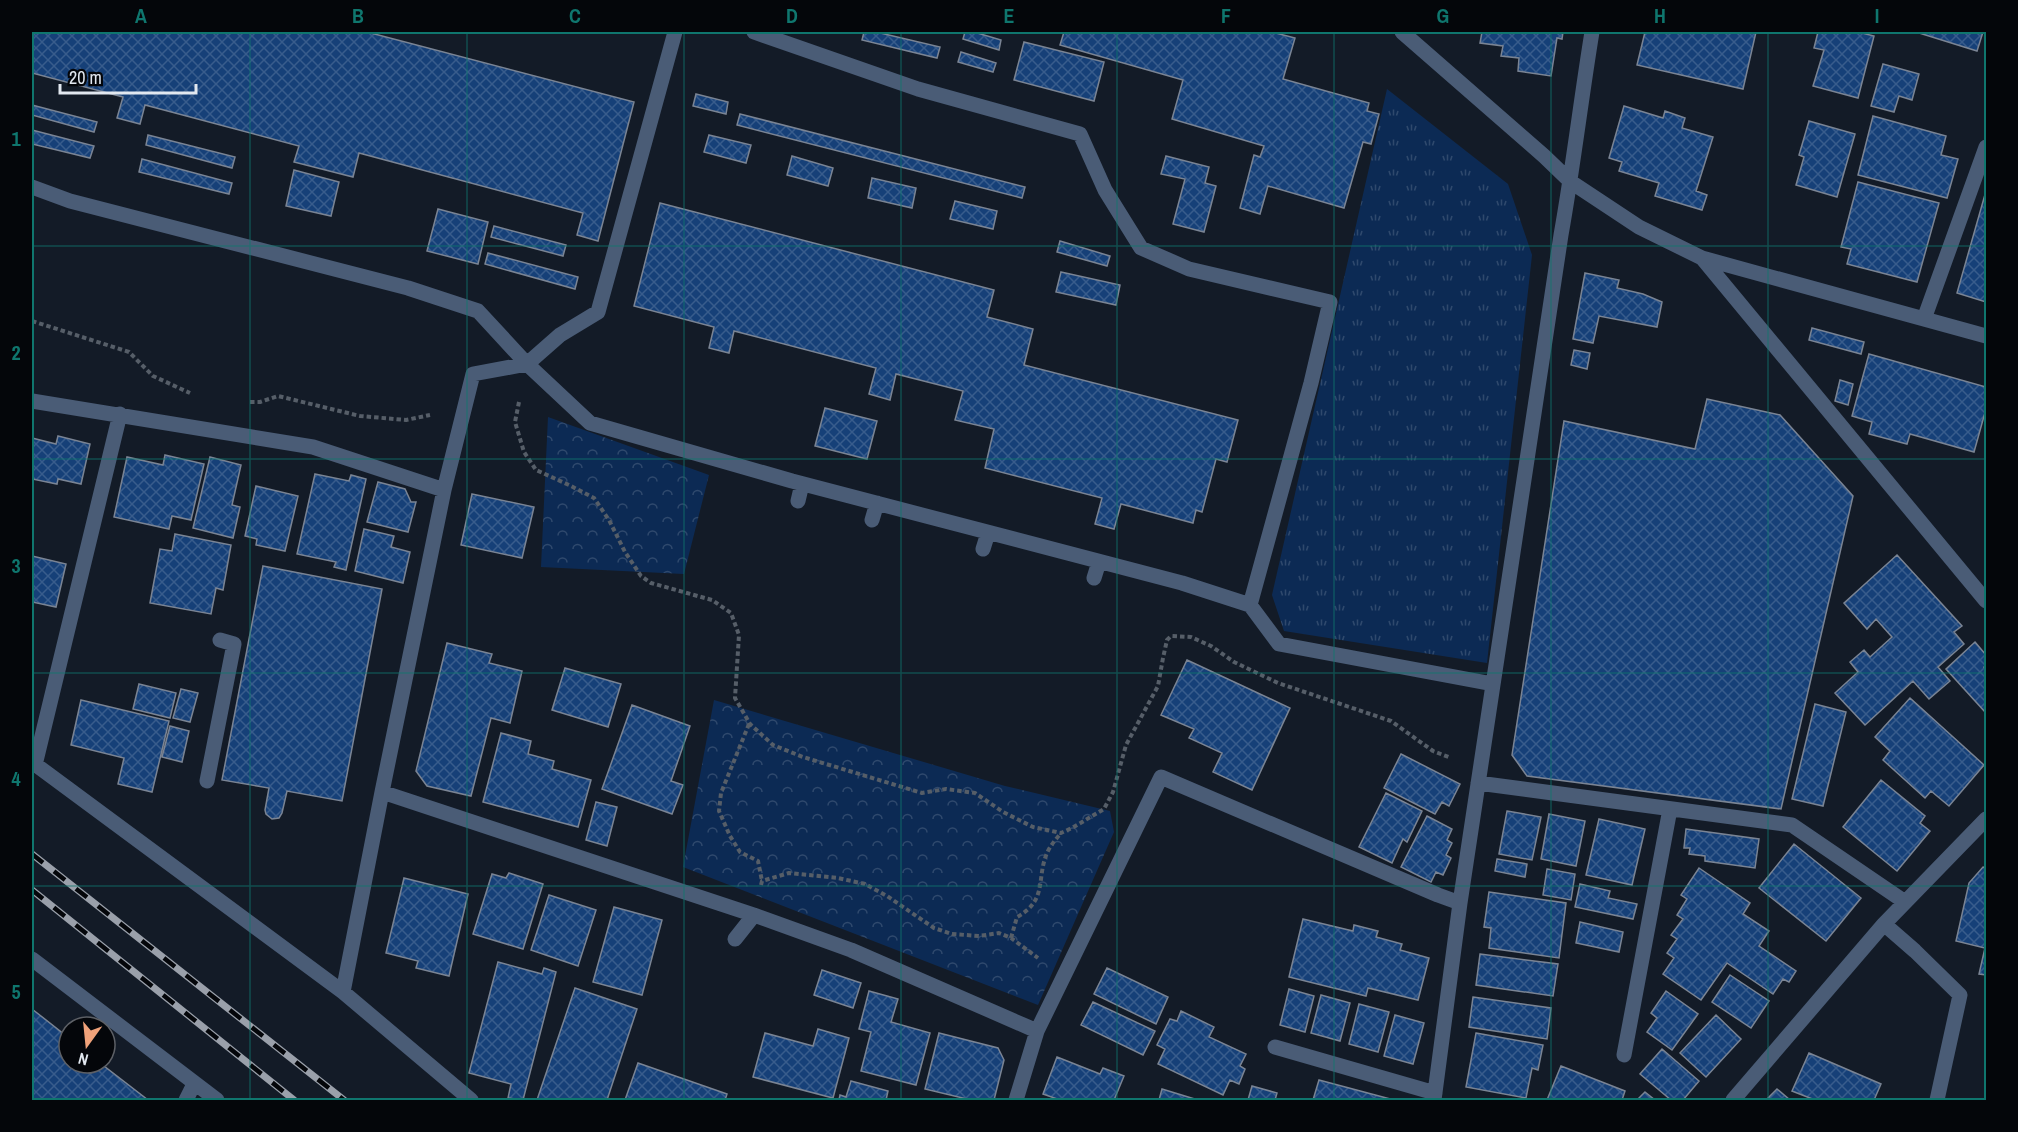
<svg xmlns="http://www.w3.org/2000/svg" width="2018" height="1132" font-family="'Archivo Narrow',sans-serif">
<defs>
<pattern id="forest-crowns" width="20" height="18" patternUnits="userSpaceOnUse" patternTransform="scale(1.5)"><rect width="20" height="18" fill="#0c2a54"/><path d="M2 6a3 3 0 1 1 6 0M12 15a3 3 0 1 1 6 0" fill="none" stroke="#2f496d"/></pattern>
<pattern id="park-tufts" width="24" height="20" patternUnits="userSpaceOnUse" patternTransform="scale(1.5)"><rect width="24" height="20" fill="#0c2a54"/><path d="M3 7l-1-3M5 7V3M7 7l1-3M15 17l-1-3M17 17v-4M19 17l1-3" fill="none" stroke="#2f496d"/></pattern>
<pattern id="building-cross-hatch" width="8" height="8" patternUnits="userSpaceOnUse" patternTransform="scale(1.5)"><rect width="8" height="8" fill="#164078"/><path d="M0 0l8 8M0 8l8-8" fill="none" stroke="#385c8c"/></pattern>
</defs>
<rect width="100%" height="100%" fill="#131b27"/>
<path fill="url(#forest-crowns)" d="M548 417 709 475 684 574 541 567Z
M714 700 1005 786 1110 811 1114 832 1038 1005 683 867Z"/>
<path fill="url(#park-tufts)" d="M1387 89 1508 184 1532 255 1487 663 1284 631 1272 595Z"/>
<path fill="url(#building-cross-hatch)" stroke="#7a8494" stroke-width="1.5" d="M32 32H367L634 102 598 241 577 235 583 213 359 153 353 177 294 162 299 146 145 105 140 124 117 118 123 97 32 73Z
M864 32H876L940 47 937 58 862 40Z
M965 32H974L1001 40 999 50 963 39Z
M1064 32H1272L1295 38 1283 79 1369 103 1367 111 1379 114 1371 144 1363 142 1344 208 1268 186 1260 214 1240 208 1254 155 1260 157 1264 146 1172 119 1183 80 1060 45Z
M1482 32H1563L1562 39 1557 38 1551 76 1518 71 1519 58 1501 56 1503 46 1480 43Z
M1645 32H1756L1743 89 1637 65Z
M1818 32H1858L1874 36 1858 98 1813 86 1824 50 1814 48Z
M1916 32H1983L1977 51Z
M1024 42 1104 62 1094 101 1014 80Z
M961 52 996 63 993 72 958 62Z
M1883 64 1919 74 1912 100 1899 96 1894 112 1871 106Z
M696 94 728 102 726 114 693 106Z
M32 105 97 122 94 132 32 115Z
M1624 106 1663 118 1665 111 1685 118 1682 128 1713 137 1696 191 1707 195 1702 210 1655 196 1659 183 1619 171 1622 162 1609 158Z
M740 114 1025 187 1022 198 737 125Z
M1873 116 1946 136 1941 155 1958 159 1947 198 1858 175Z
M1809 121 1855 134 1837 197 1796 185 1804 157 1799 155Z
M32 130 94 146 90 158 32 144Z
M148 135 235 157 232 168 146 145Z
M709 135 751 145 746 163 704 152Z
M792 156 833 168 828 186 787 175Z
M1166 156 1209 167 1205 183 1216 186 1204 232 1173 224 1185 179 1161 174Z
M142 159 232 183 229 194 139 172Z
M294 170 339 182 331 216 286 206Z
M872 178 916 188 912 208 868 198Z
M1858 182 1939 203 1917 282 1847 264 1851 249 1841 247Z
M1986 191V302L1957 293Z
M955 201 997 211 993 229 950 219Z
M660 203 994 290 987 317 1033 329 1024 365 1238 420 1227 462 1216 459 1202 512 1196 510 1193 523 1121 504 1114 529 1095 524 1102 498 985 468 994 429 955 420 963 391 896 374 890 400 869 394 876 368 734 331 729 353 709 348 714 327 634 306Z
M438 209 488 222 478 264 427 251Z
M494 226 566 245 563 256 491 237Z
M1060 241 1110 256 1107 266 1057 252Z
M488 253 578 277 575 289 485 264Z
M1061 272 1120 285 1116 305 1056 292Z
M1585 273 1619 280 1617 288 1643 294 1662 302 1657 327 1599 316 1593 343 1573 339Z
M1812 328 1864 342 1861 354 1809 340Z
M1574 350 1590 353 1587 369 1571 365Z
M1869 354 1986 387V409L1974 452 1910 434 1907 444 1869 434 1872 422 1852 416Z
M1840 380 1853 384 1848 405 1835 401Z
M1707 399 1780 415 1853 496 1781 809 1527 776 1512 755 1564 421 1695 449Z
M825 408 877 421 867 459 815 446Z
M58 436 90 444 81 484 58 479 57 484 32 479V438L56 444Z
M165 455 204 464 191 520 172 516 169 529 114 517 127 457 163 465Z
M210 457 241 465 232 505 240 507 233 538 193 528Z
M315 474 349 481 351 475 366 479 346 570 334 567 336 562 297 554Z
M378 482 405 489 411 502H416L408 532 367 522Z
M256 486 298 496 285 551 256 545 257 539 245 536Z
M472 494 534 507 522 558 461 545Z
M364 529 394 536 391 547 410 552 403 583 355 571Z
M175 534 231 545 223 590 216 588 211 614 150 603 160 549 172 551Z
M1897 555 1962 626 1954 632 1964 644 1938 667 1950 681 1929 699 1913 681 1865 725 1835 693 1858 672 1850 662 1864 650 1870 657 1892 637 1876 619 1867 629 1844 603Z
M32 556 66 564 56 607 32 602Z
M263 566 382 589 342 801 287 791 282 813 279 818 272 819 266 814 265 810 269 788 222 780Z
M1975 642 1986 655V665L1984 667 1986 670V713L1946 669Z
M447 643 492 654 489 663 522 671 510 723 491 718 471 796 427 786 416 771Z
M1187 660 1290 708 1252 790 1213 772 1222 753 1189 738 1194 729 1161 715Z
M565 668 621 684 608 727 552 710Z
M139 684 176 693 170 718 133 709Z
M181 689 198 693 190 722 173 718Z
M1910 698 1984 765 1949 806 1931 791 1925 798 1883 760 1890 751 1875 737Z
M81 700 169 721 152 792 118 784 124 758 71 745Z
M1815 704 1846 712 1823 806 1792 799Z
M632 705 690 726 671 781 683 785 672 814 602 789Z
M170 726 189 731 182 762 162 757Z
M501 733 531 741 528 754 554 761 552 769 591 780 578 827 483 802Z
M1401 754 1460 784 1449 806 1442 802 1435 814 1384 788Z
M1881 780 1925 816 1920 823 1930 831 1897 871 1843 827Z
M1386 793 1422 811 1407 842 1403 839 1392 863 1359 847Z
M596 802 617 807 607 846 586 840Z
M1507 811 1541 817 1532 860 1499 854Z
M1549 814 1585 821 1576 866 1541 859Z
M1427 816 1452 829 1447 840 1452 843 1446 855 1451 858 1443 875 1436 872 1431 882 1401 867Z
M1599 819 1645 829 1632 885 1586 875Z
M1686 829 1759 839 1755 868 1705 861V856L1689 854 1690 848H1684Z
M1794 844 1861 898 1826 941 1759 888Z
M1497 859 1527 864 1525 877 1495 871Z
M1983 867 1986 868V975L1979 974 1985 948 1956 941 1969 883Z
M1699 868 1750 903 1743 914 1769 931 1759 946 1796 971 1789 982 1783 979 1773 994 1727 963 1701 1000 1663 974 1674 958 1667 953 1677 939 1671 935 1683 919 1677 915 1687 899 1681 895Z
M1547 869 1575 874 1571 900 1543 895Z
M509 873 543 884 523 949 473 934 492 874 506 878Z
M404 878 468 894 449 976 416 968 418 961 386 953Z
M1580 884 1610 891 1608 898 1637 904 1633 919 1575 907Z
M1489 892 1566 903 1559 958 1489 948 1491 928 1484 927Z
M549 895 596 910 578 966 531 950Z
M614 907 662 920 642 995 593 982Z
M1303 919 1353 931 1354 925 1378 931 1376 937 1402 944 1400 950 1429 958 1418 1000 1368 988 1366 996 1289 977Z
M1580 922 1623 932 1619 952 1576 943Z
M1480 954 1558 964 1553 996 1476 985Z
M498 962 542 974 544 968 556 972 523 1100 508 1098 511 1084 469 1073Z
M1107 968 1168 997 1156 1024 1094 994Z
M822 970 861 983 853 1008 814 995Z
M1730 975 1769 1001 1751 1028 1712 1002Z
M575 988 637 1009 607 1100H537Z
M1289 989 1314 996 1305 1032 1280 1025Z
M869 991 898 999 891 1022 930 1033 916 1085 861 1071 871 1032 859 1029Z
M1666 991 1698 1014 1672 1050 1647 1032 1657 1018 1651 1013Z
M1321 995 1350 1003 1340 1041 1311 1033Z
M1473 997 1551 1008 1547 1039 1469 1027Z
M1093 1002 1155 1031 1143 1055 1081 1025Z
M1359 1004 1389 1012 1378 1052 1349 1044Z
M32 1009 69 1038V1063H100L148 1100H32Z
M1181 1011 1214 1027 1209 1037 1246 1054 1240 1066 1245 1069 1239 1084 1230 1080 1223 1095 1158 1064 1165 1049 1157 1045 1170 1019 1177 1021Z
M1395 1015 1424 1023 1413 1064 1384 1056Z
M1716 1015 1741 1039 1706 1077 1680 1053Z
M818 1029 849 1038 833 1098 753 1077 765 1033 813 1046Z
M939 1033 998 1048 1004 1060 994 1100H971L925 1089Z
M1476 1033 1543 1045 1538 1070 1532 1068 1526 1098 1466 1087Z
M1662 1049 1699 1081 1683 1100H1671L1640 1074Z
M1809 1053 1881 1084 1874 1100H1815L1792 1091Z
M1057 1057 1100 1074 1103 1068 1124 1076 1114 1100H1060L1043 1094Z
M638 1063 727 1094 725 1100H625Z
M1561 1066 1625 1091 1622 1100H1547Z
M1319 1080 1394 1100H1313Z
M851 1081 888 1091 886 1100H839L840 1095 846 1097Z
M1252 1086 1277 1093 1275 1100H1248Z
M1162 1089 1198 1100H1159Z
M1777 1089 1790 1100H1766Z
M1645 1092 1655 1100H1637Z"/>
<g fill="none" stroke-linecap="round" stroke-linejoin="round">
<path stroke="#565e68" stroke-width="4" stroke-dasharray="4.5 3" stroke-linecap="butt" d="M32 321 129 352 153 376 190 393
M250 402H260L278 396 360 416 406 420 430 415
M519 402 515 422 524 452 536 470 569 485 594 498 609 520 625 552 641 576 651 583 712 600 731 613 739 635 735 698 750 724 773 745 803 757 922 793 946 789 975 793 1003 812 1033 827 1061 833 1072 828 1104 809 1113 792 1126 745 1158 686 1163 658 1167 640 1171 636 1191 637 1211 646 1234 662 1278 683 1391 721 1433 751 1451 758
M749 724 721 793 719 811 730 836 740 852 758 861 762 881
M761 885 762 881 789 873 838 878 865 884 887 896 934 928 952 934 979 936 999 933 1011 938 1038 958
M1011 938 1017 917C1048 900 1036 879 1047 853 1050 846 1056 839 1061 833"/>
<path stroke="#4a5c76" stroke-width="15" d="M675 32 598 312 560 335 527 364 590 423 792 481 1182 583 1250 605 1279 644 1493 684
M754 32 918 89 1080 134 1105 190 1141 248 1189 269 1330 302 1311 383 1250 605
M1402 32 1544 156 1571 182 1639 227 1702 258 1986 336
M32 187 70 201 408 288 478 311 527 364 473 374 444 490
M1702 258 1986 601
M1924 319 1986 147
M32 401 313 447 444 490 382 792 343 992
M798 501 802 484
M872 520 877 503
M983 549 988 533
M1094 578 1099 562
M32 762 343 992 471 1100
M35 765 120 414
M207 781 234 644 220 640
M1478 783 1792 825 1905 902
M382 792 754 915 851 950 1037 1031
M1884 924 1915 951 1960 995 1937 1100
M735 939 754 915
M32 959 217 1100
M1275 1047 1435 1093
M1624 1055 1670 809
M186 1100 194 1084
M1016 1100 1037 1031 1161 777 1438 895 1460 903
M1434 1100 1460 903 1561 235C1573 168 1581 99 1592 32
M1733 1100 1884 924 1986 819"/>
<g stroke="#9aa0aa" stroke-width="7">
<path id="rail" d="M32 854 344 1100
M32 890 294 1100"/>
</g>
<use href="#rail" stroke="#04060a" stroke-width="4.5" stroke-dasharray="14" stroke-linecap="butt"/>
</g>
<path fill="none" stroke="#0f766e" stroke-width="1.5" stroke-opacity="0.55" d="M250 32V1100M467 32V1100M684 32V1100M901 32V1100M1117 32V1100M1334 32V1100M1551 32V1100M1768 32V1100M32 246H1986M32 459H1986M32 673H1986M32 886H1986"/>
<rect width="2018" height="1132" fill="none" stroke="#04060a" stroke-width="66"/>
<g transform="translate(87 1045) rotate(195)"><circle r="28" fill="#04060a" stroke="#5d6066" stroke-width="1.5"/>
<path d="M0-4.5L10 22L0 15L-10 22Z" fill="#f0a27a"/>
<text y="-9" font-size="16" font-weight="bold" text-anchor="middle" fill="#e2e8f0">N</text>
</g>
<path d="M60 84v9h136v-9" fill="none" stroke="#e2e8f0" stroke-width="3"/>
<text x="69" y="84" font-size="18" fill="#e2e8f0" stroke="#04060a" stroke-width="4.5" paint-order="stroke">20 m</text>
<rect x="33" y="33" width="1952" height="1066" fill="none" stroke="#0f766e" stroke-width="2"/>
<g font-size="20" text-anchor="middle" font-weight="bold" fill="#0f766e">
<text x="141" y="23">A</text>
<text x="358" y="23">B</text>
<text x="575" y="23">C</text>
<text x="792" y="23">D</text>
<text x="1009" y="23">E</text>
<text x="1226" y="23">F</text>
<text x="1443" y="23">G</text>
<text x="1660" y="23">H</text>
<text x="1877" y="23">I</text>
<text x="16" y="146">1</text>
<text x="16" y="360">2</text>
<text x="16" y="573">3</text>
<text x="16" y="786">4</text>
<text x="16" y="999">5</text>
</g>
</svg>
